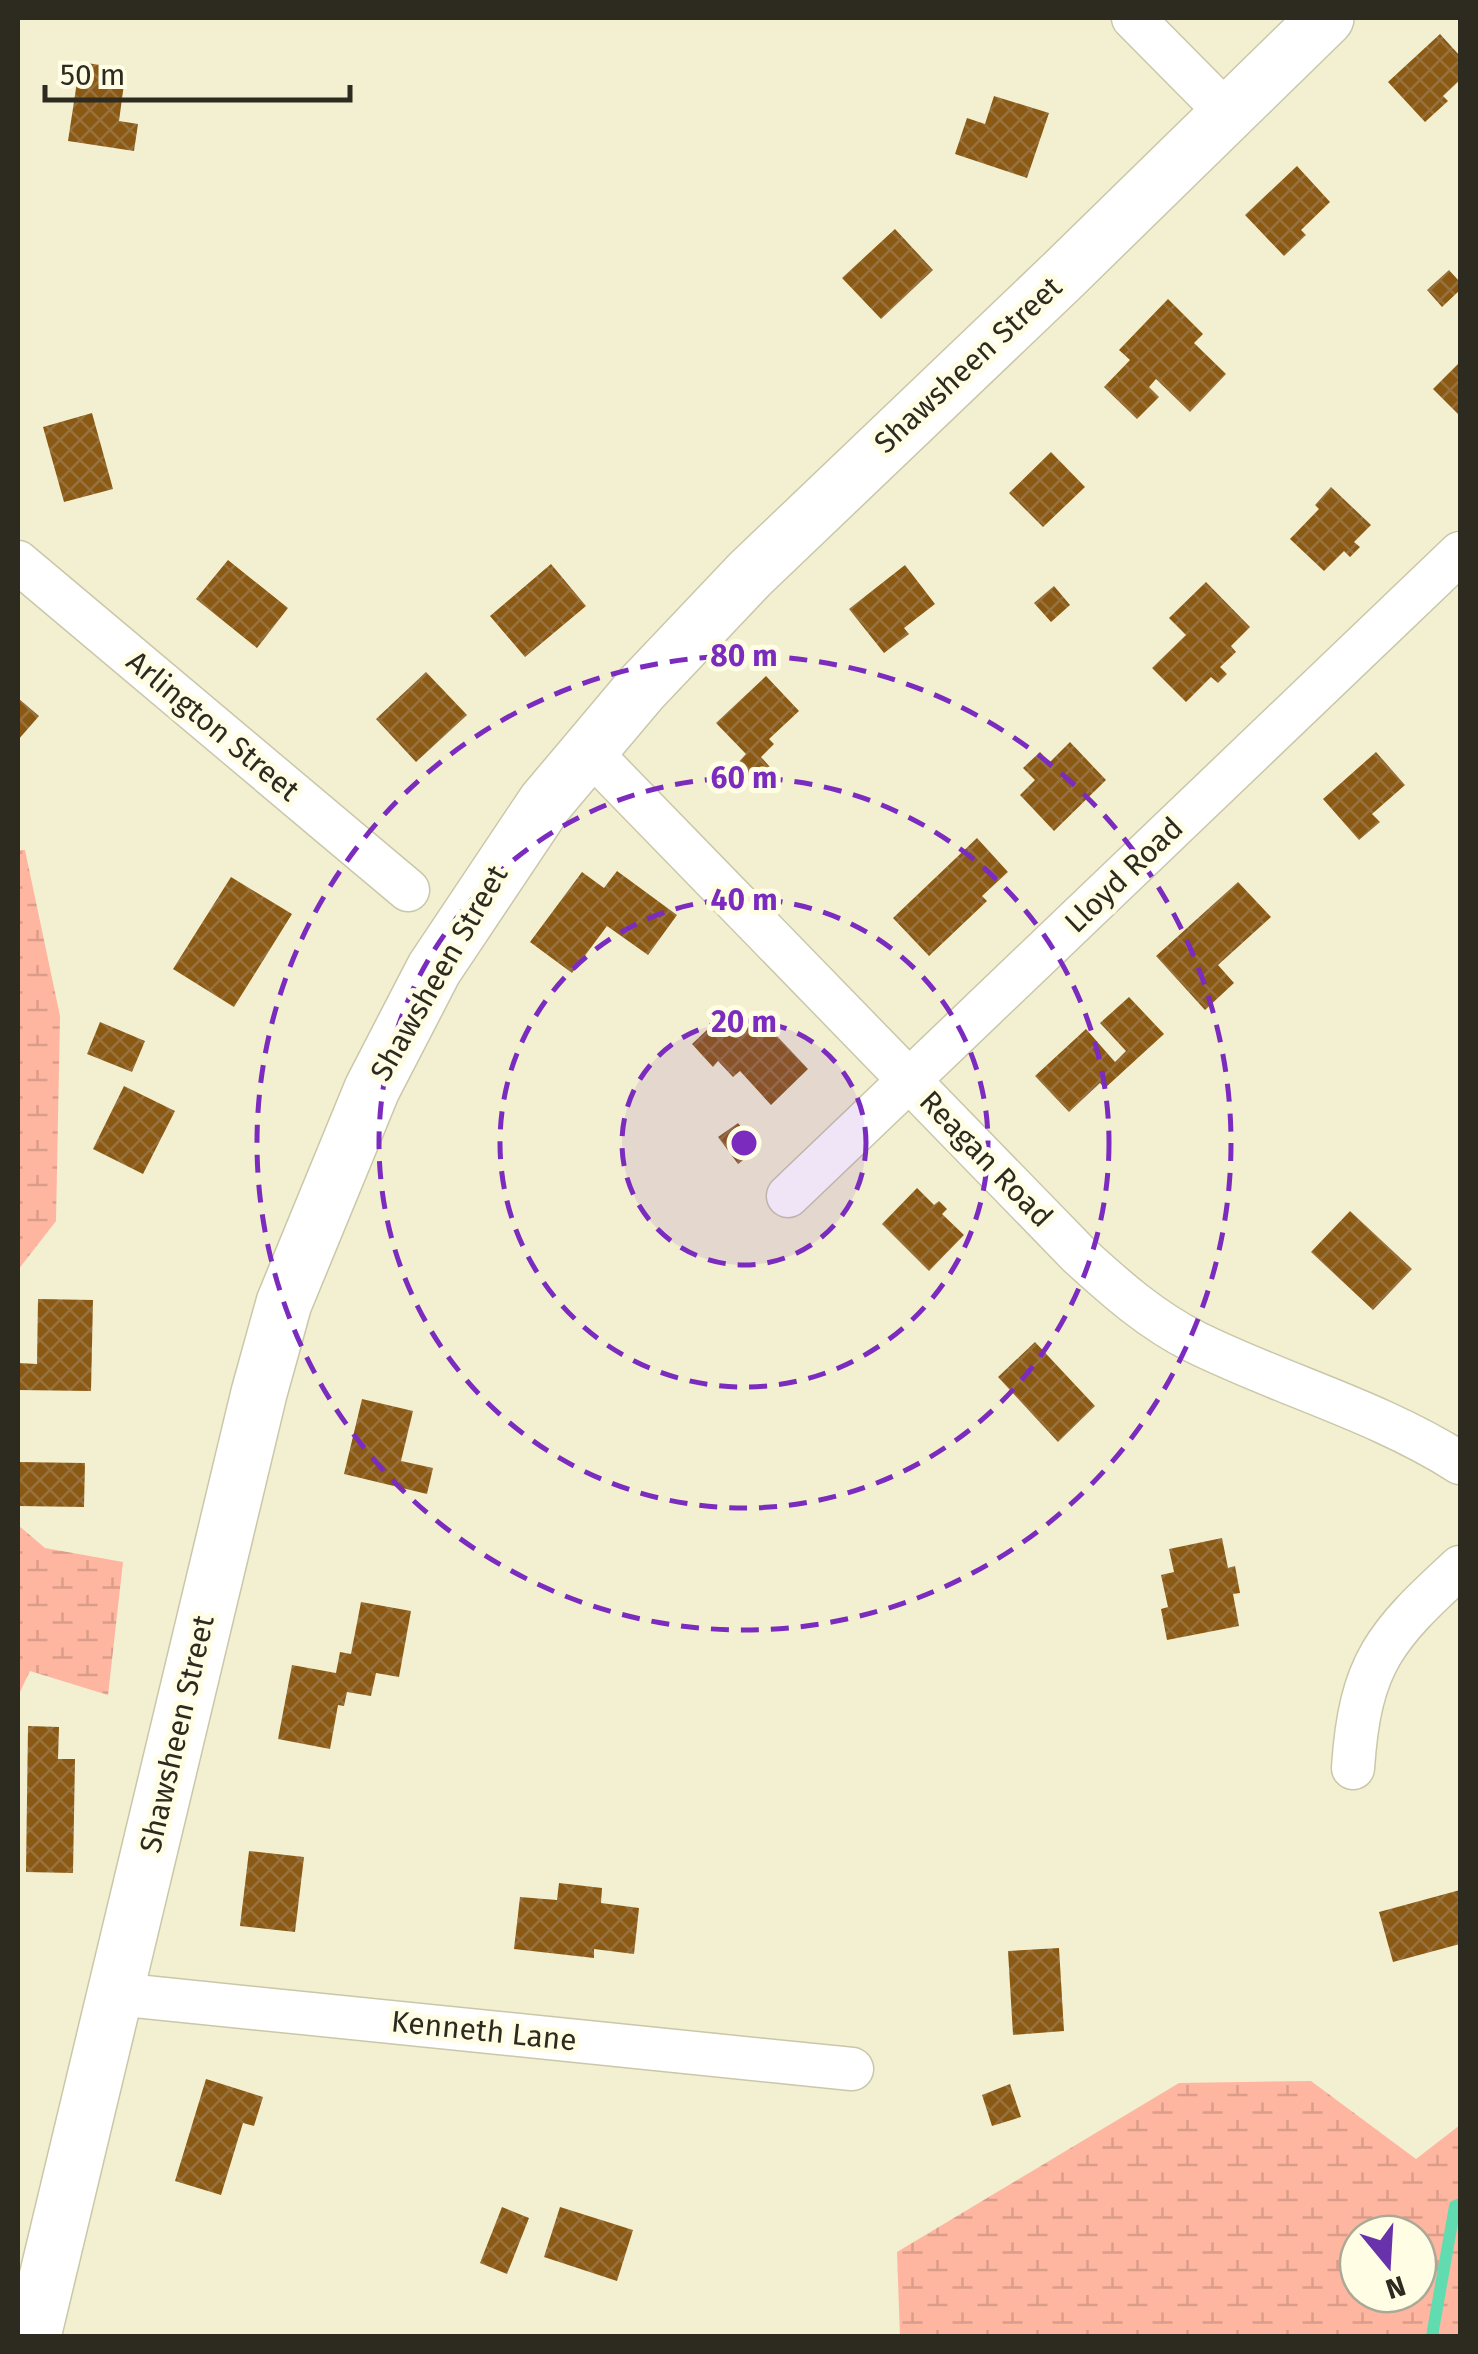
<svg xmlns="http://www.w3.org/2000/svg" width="1478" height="2354" font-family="'Fira Sans',sans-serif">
<defs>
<pattern id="wetland-marsh" width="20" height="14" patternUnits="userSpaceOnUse" patternTransform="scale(2.5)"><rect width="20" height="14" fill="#feb6a0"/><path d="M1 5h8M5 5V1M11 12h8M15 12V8" fill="none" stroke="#da9d8a"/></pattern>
<pattern id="building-cross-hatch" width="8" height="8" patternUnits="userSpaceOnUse" patternTransform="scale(2.5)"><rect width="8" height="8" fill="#8a5914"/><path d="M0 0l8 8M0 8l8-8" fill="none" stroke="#98723e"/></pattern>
</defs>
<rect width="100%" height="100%" fill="#f3f0d1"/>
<path fill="url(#wetland-marsh)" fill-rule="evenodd" d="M18 850H25L60 1016 56 1221 18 1270Z
M18 1525 45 1548 123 1562 108 1695 30 1671 18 1696Z
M1311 2081 1416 2159 1460 2125V2336H900L897 2252 1179 2083ZM1358 2234H1418V2294H1358Z"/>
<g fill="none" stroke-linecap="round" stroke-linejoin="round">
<path stroke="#61dcb1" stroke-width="12" d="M1432 2336 1455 2206 1460 2204"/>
</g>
<path fill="url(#building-cross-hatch)" d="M1440 34 1460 56V80L1443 96 1448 101 1425 122 1388 82Z
M80 62 126 69 119 121 138 124 134 151 68 141Z
M994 96 1049 113 1027 178 955 154 967 118 985 124Z
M1297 166 1330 202 1301 230 1306 235 1284 256 1245 215Z
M895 229 933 270 881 319 842 278Z
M1449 270 1460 282V290L1442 307 1427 290Z
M1168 299 1203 334 1194 343 1226 374 1190 412 1156 379 1149 387 1159 397 1137 419 1104 387 1130 360 1119 350Z
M1460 362V416L1433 389Z
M92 413 113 489 64 502 43 427Z
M1051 452 1085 487 1043 527 1009 493Z
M1331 487 1371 525 1354 542 1360 547 1350 557 1344 551 1324 571 1290 539 1319 509 1315 505Z
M228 560 288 608 257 648 196 599Z
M551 564 586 606 525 657 490 616Z
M905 565 935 604 904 628 909 634 884 653 849 609Z
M1206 582 1250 627 1231 646 1236 652 1220 667 1227 674 1218 683 1211 677 1186 702 1152 668 1186 635 1169 618Z
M1054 586 1070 605 1051 622 1034 603Z
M426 672 467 715 416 762 376 719Z
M766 676 799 711 769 739 774 744 761 757 770 767 752 783 736 765 746 754 716 723Z
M18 698 39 716 18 740Z
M1070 742 1106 780 1054 831 1020 795 1035 780 1023 768 1040 752 1050 762Z
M1376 752 1405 785 1372 814 1380 822 1359 840 1323 799Z
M977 838 1008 872 982 896 987 901 929 956 893 918Z
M617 871 677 915 648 955 607 926 572 973 530 942 582 872 604 888Z
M231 877 292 914 234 1007 173 969Z
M1238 882 1271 917 1218 965 1234 983 1205 1010 1156 956Z
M1129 997 1164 1034 1105 1088 1100 1083 1069 1112 1035 1076 1086 1029 1115 1062 1126 1051 1100 1023Z
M726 1012 744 1031 759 1017 808 1069 771 1105 740 1071 733 1077 718 1061 713 1067 692 1044Z
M100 1022 145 1041 132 1072 87 1054Z
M124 1086 175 1111 143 1174 93 1149Z
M738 1123 758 1149 738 1164 718 1137Z
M917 1188 934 1205 939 1201 947 1209 942 1214 964 1235 929 1271 882 1224Z
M1350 1211 1412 1269 1373 1310 1311 1252Z
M38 1299 93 1300 91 1391 18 1390V1363L37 1364Z
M1035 1342 1095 1406 1058 1442 998 1377Z
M362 1399 413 1411 401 1461 433 1468 427 1494 344 1474Z
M18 1462 85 1463 84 1507 18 1506Z
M1222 1538 1228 1568 1235 1566 1240 1593 1233 1594 1239 1626 1167 1640 1161 1609 1168 1607 1161 1575 1174 1572 1169 1549Z
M361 1602 411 1611 399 1677 376 1673 371 1696 347 1692 344 1706 338 1705 330 1749 278 1739 292 1665 336 1673 340 1652 351 1654Z
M28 1726 59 1727 58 1759H75L73 1873 26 1872Z
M249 1851 304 1857 295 1932 240 1926Z
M559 1883 602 1888 601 1903 639 1908 634 1954 594 1949V1958L514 1949 520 1897 557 1900Z
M1460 1890V1944L1393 1962 1379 1912Z
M1059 1948 1064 2031 1013 2035 1008 1951Z
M206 2079 263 2097 254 2126 243 2123 221 2195 175 2181Z
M1010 2084 1021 2117 992 2126 982 2095Z
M502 2207 529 2218 507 2274 480 2263Z
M560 2207 633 2230 617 2281 544 2257Z"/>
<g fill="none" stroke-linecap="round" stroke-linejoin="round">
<g stroke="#cac7a9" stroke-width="45">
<path id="minor" d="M1133 18 1227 113
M18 562 408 890
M587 749 1079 1255C1115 1288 1151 1320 1195 1342 1282 1385 1379 1411 1460 1463
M788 1196 1460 553
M1353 1768C1360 1663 1385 1636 1460 1567
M116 1994 852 2069"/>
</g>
<g stroke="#cac7a9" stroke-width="58">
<path id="secondary" d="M33 2336 259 1393 284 1303 372 1089 434 969 545 803 641 689 750 574 1062 276 1326 18"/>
</g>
<use href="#minor" stroke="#fff" stroke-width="42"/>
<use href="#secondary" stroke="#fff" stroke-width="55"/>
</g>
<circle cx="744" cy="1143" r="122" fill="#7b2cbf" fill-opacity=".12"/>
<g fill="none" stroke="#7b2cbf" stroke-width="5" stroke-dasharray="18 12">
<circle cx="744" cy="1143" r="122"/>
<circle cx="744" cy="1143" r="244"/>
<circle cx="744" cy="1143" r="365"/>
<circle cx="744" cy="1143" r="487"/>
</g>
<g text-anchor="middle" stroke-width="10" stroke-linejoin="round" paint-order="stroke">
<g font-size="30" fill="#2d2b20" stroke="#fffde4">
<text transform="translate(968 365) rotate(-43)" y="10">Shawsheen Street</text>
<text transform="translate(213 726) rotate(40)" y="10">Arlington Street</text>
<text transform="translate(1124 875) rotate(-44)" y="10">Lloyd Road</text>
<text transform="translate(439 973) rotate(-60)" y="10">Shawsheen Street</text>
<text transform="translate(986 1159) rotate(46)" y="10">Reagan Road</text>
<text transform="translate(177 1734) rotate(-77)" y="10">Shawsheen Street</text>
<text transform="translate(484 2031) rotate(6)" y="10">Kenneth Lane</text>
</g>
</g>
<circle cx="744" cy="1143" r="15" fill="#7b2cbf" stroke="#fffde4" stroke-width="5"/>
<g font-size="30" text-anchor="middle" font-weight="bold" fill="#7b2cbf" stroke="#fffde4" stroke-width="10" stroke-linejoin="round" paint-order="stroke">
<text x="744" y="666">80 m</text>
<text x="744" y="788">60 m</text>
<text x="744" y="910">40 m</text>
<text x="744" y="1032">20 m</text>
</g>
<rect width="1478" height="2354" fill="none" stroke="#2d2b20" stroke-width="40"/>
<g transform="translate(1388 2264) rotate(162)"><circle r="48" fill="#fffde4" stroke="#aba996" stroke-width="2.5"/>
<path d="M0-8L18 38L0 25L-18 38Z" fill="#6833aa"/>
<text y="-15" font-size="28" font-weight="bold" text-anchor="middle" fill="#2d2b20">N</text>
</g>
<path d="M45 85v15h305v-15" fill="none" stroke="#2d2b20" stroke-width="5"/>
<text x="60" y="85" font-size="30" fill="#2d2b20" stroke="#fffde4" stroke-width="8" paint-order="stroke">50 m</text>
</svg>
